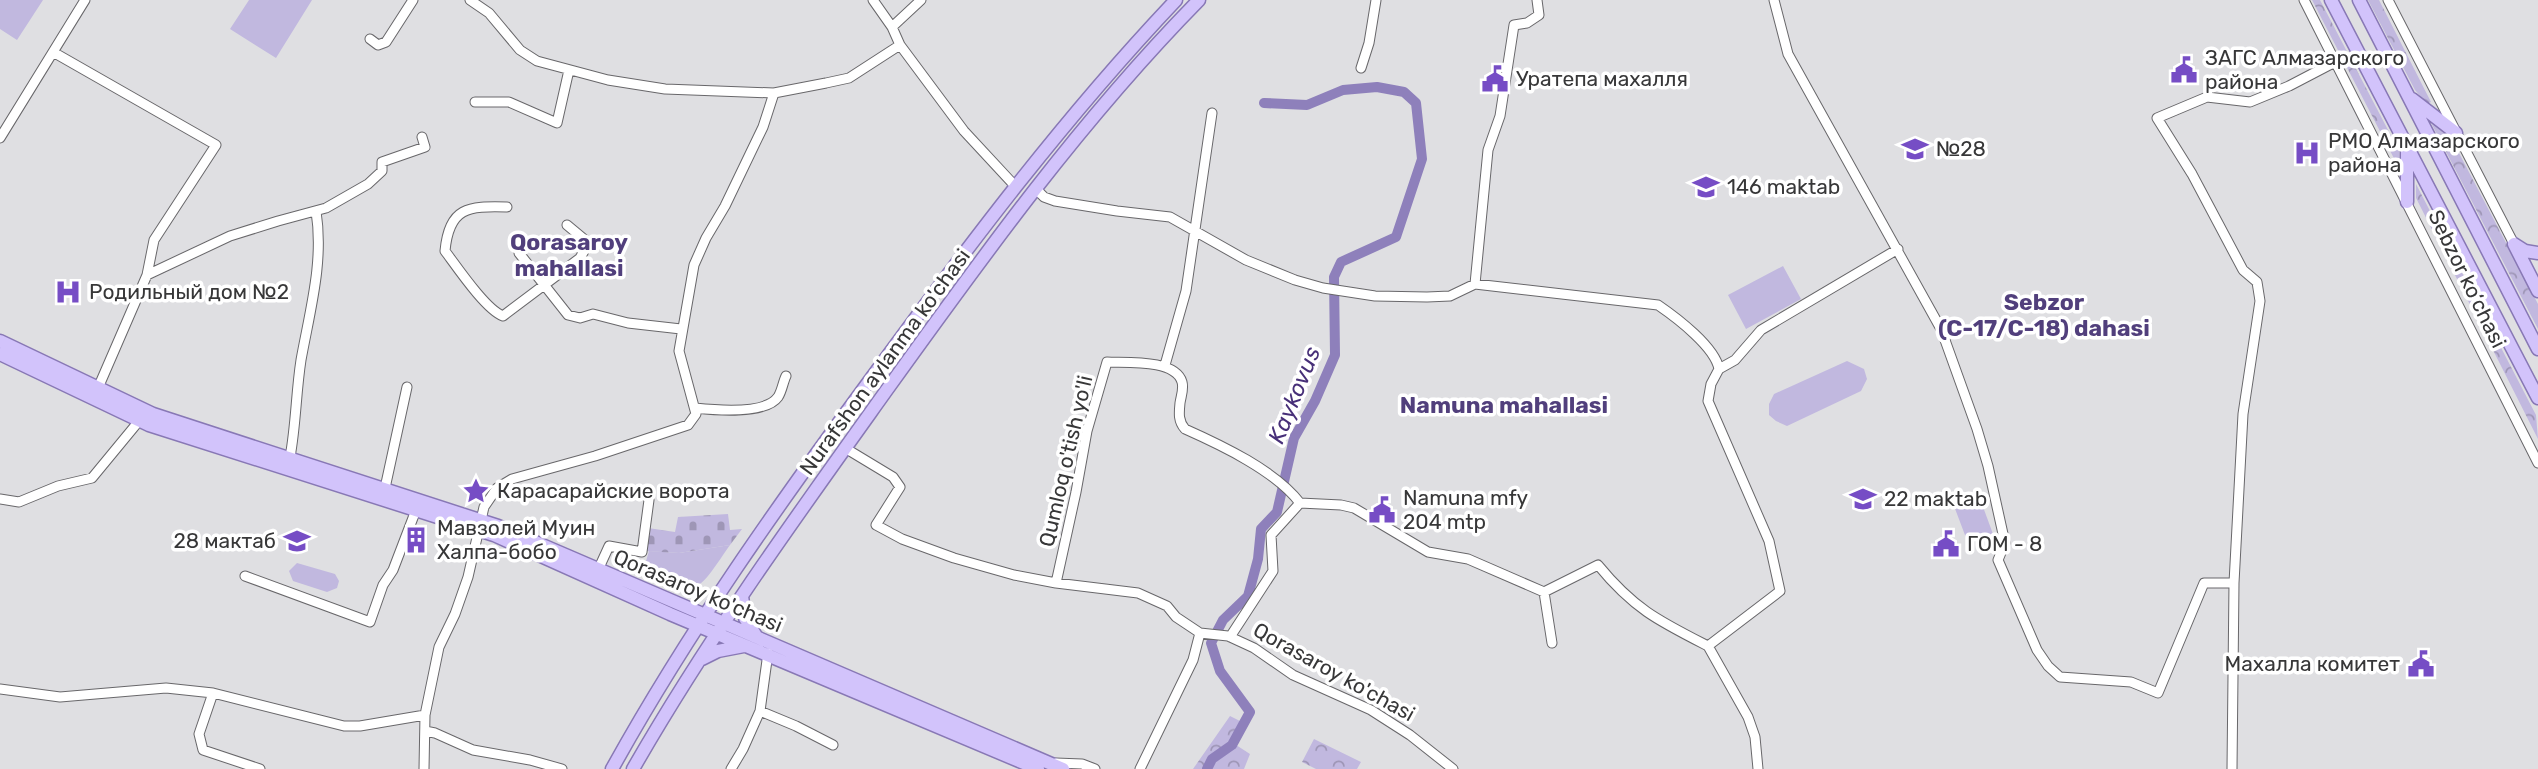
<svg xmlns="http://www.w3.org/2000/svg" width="2538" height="769" font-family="Rubik,sans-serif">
<defs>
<pattern id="forest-crowns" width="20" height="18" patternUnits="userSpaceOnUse" patternTransform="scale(1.75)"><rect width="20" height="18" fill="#c1b8df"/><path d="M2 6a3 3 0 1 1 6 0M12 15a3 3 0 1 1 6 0" fill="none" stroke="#9e96b6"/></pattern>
<pattern id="cemetery-stones" width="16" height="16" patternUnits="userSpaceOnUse" patternTransform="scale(1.75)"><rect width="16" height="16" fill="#c1b8df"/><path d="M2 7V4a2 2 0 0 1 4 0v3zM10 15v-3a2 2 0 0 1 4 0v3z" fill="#9e96b6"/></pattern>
</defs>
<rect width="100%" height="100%" fill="#dfdfe2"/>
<path fill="#c1b8df" d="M0 0H43L17 40 0 29Z
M249 0H312L276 58 230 29Z
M1783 266 1801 299 1746 329 1728 295Z
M1847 361 1864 369 1867 379 1861 391 1787 426 1776 421 1769 415V404L1774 394Z
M1979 496 1993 534 1968 543 1954 506Z
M730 545C693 598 702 594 644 568L649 551 679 553Z
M297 563 335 574 339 581 337 588 327 592 293 581 289 571Z"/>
<path fill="url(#forest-crowns)" d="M2312 0H2320L2399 151 2400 170Z
M2368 0H2379L2431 102 2427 104 2415 90Z
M2429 119 2448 132 2538 304V329Z
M2416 184 2536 415 2538 439 2416 198Z
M1230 716 1242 722 1233 743 1250 754 1244 769H1193Z
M1314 739 1361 762 1357 769H1316L1302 762Z"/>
<path fill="url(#cemetery-stones)" d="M728 514 730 530 742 529 730 545 679 553 644 551 648 528 675 532 678 517Z"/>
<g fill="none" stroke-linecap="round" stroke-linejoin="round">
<path stroke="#8e80bb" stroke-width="10" d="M1207 769 1212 759 1232 745 1250 712 1220 671 1211 643 1223 620 1248 596 1258 559 1261 529 1277 512 1294 438 1315 401 1335 355 1334 277 1341 262 1396 237 1422 159 1416 103 1404 92 1377 87 1343 90 1307 105 1264 103"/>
<g stroke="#68676a" stroke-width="11">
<path id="minor" d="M470 0 489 13 520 50 537 61 608 80 665 89 774 93 826 83 849 78 900 45
M873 0 892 27 900 45 964 131 1015 186
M1774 0 1788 54 1941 329 1977 429 1988 466 2005 543 1998 560 2037 650 2048 666 2060 677 2131 682 2158 693 2204 583H2234
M2304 0 2538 463
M2388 0 2514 244
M892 27 921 0
M370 39 378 45 386 42 413 0
M53 52 216 145 154 240 147 275 98 388
M1361 68 1369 43 1376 0
M475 102H509L557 123 569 70
M0 138 85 0
M1035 188 1044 197 1055 201 1117 211 1170 217 1246 260 1295 280 1323 288 1375 296 1427 297 1450 296 1475 284 1658 305C1677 318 1715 347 1719 369L1711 384 1708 401 1769 541 1780 591 1708 646
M507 207C468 206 449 207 445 251 457 267 486 310 503 316L580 258 584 251 585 240 567 225
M519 253 568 315 580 318 593 314 628 323 681 329
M147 275 230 236 278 221 326 208 368 184 382 171V162L425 147 422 137
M1475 284 1488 150 1500 116 1514 25 1527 23 1539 15 1537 0
M1165 365 1186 291 1212 113
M1719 369 1735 360 1761 330 1898 249
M695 408C714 410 765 415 778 397 782 391 783 382 786 376
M845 448 893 477 900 487 876 525 902 539 954 558 1014 575 1056 583 1138 593 1167 606 1176 617 1200 633 1228 636 1254 648 1293 675 1371 710 1410 735 1453 769
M290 457C296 425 296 392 301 360 310 310 324 262 316 211
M385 488 407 387
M0 499 19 502 58 486 92 478 139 421
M598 570 609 546 642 552 649 500
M245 576 370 622 383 585 393 570 416 510
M1056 583 1076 492 1087 431 1107 362C1127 363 1175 359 1182 382 1184 389 1181 396 1180 403 1179 413 1178 421 1185 429 1221 445 1276 471 1300 503L1341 505 1354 508 1428 552 1468 559 1544 592 1598 565C1634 609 1659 621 1708 646
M1544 592 1552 643
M1230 637 1273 571 1271 535 1300 503
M1708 646 1748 717 1755 737 1758 769
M0 689 60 697 166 688 213 693 344 726H360L425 715
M213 693 199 734 203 750 260 769
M760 711 796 726 833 745
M425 731 435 733 473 750 530 760 562 769
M1056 763 1082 764 1095 769
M424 769 425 715 439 647 455 614 468 577 484 507 497 488 512 479 595 456 688 425 696 414 679 351 694 265 706 238 725 206 763 127 774 93
M731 769 743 749 760 711 768 653
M1140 769 1193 660 1200 633
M2232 769 2234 583 2243 414 2260 301 2257 282 2243 270 2192 174 2157 118 2207 97 2250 102 2289 86 2335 62"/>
</g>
<g stroke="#8878b5" stroke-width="15">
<path id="major" d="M2331 0 2538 398
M2359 0 2538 349
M2412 99 2456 133
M2407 148V202
M2514 244 2538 291
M2514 244 2525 251 2538 253
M0 341 153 414 498 526 1063 769
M0 354 149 425 494 535 670 614 1038 769
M742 596 745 618 756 636
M702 659 718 651 744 646
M612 769C689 630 779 504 873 376 968 246 1065 117 1176 0
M633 769C708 638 798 514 886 391 983 256 1081 120 1199 0"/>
</g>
<use href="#minor" stroke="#fff" stroke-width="9"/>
<use href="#major" stroke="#d2c3fb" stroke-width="12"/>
</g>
<defs>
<g id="civic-bare" transform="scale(2.1)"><path d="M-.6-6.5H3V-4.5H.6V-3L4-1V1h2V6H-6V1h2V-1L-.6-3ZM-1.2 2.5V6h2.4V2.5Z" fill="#764dc5" stroke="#fff" stroke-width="2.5" paint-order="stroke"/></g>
<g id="school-bare" transform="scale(2.1)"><path d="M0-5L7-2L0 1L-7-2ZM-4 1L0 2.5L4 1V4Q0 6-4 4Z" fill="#764dc5" stroke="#fff" stroke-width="2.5" paint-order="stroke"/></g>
<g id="hospital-bare" transform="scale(2.1)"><path d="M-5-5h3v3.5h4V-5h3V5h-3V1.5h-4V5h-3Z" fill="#764dc5" stroke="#fff" stroke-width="2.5" paint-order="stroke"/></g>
<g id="sight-bare" transform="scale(2.1)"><path d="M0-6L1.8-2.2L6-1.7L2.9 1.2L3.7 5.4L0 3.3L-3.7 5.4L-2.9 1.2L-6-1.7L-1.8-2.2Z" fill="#764dc5" stroke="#fff" stroke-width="2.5" paint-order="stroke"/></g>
<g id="building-bare" transform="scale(2.1)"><path d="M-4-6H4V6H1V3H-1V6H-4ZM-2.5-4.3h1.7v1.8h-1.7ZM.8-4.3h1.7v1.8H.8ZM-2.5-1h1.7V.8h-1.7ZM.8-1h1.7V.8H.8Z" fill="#764dc5" stroke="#fff" stroke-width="2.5" paint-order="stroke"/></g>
</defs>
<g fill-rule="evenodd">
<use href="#civic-bare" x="2184" y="70"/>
<use href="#civic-bare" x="1495" y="79"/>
<use href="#school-bare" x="1915" y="149"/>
<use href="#hospital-bare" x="2307" y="153"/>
<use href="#school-bare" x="1706" y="187"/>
<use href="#hospital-bare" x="68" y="292"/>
<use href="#sight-bare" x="476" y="491"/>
<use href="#school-bare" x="1863" y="499"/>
<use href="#civic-bare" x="1382" y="510"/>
<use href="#building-bare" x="416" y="540"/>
<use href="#school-bare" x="297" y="541"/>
<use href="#civic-bare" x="1946" y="544"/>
<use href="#civic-bare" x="2421" y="664"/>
</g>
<g text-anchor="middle" stroke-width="7" stroke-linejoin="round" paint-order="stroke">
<g font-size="21" fill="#373738" stroke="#fff" text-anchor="start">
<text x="2205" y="65">ЗАГС Алмазарского<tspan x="2205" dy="24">района</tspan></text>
<text x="1516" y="86">Уратепа махалля</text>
<text x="2328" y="148">РМО Алмазарского<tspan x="2328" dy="24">района</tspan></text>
<text x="1936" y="156">№28</text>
<text x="1727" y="194">146 maktab</text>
<text x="89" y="299">Родильный дом №2</text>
<text x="497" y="498">Карасарайские ворота</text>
<text x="1403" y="505">Namuna mfy<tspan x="1403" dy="24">204 mtp</tspan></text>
<text x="1884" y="506">22 maktab</text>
<text x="437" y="535">Мавзолей Муин<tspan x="437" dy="24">Халпа-бобо</tspan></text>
<text x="276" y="548" text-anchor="end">28 мактаб</text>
<text x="1967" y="551">ГОМ - 8</text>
<text x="2400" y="671" text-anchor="end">Махалла комитет</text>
</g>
<g font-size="21" fill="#373738" stroke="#fff">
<text transform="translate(2467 279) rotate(64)" y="7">Sebzor ko‘chasi</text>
<text transform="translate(885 362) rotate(-54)" y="7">Nurafshon aylanma ko'chasi</text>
<text transform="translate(1066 461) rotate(-77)" y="7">Qumloq o'tish yo'li</text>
<text transform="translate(698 591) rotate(23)" y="7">Qorasaroy ko'chasi</text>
<text transform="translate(1334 672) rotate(29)" y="7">Qorasaroy ko'chasi</text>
</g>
<g font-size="23" font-weight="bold" fill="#513f7c" stroke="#fff">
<text x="569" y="250">Qorasaroy<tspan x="569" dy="26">mahallasi</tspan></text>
<text x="2044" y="310">Sebzor<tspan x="2044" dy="26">(C-17/C-18) dahasi</tspan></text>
<text x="1504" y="413">Namuna mahallasi</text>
</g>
<g font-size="23" font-style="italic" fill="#472f78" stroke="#fff">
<text transform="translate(1294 395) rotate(-68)" y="8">Kaykovus</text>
</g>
</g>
</svg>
